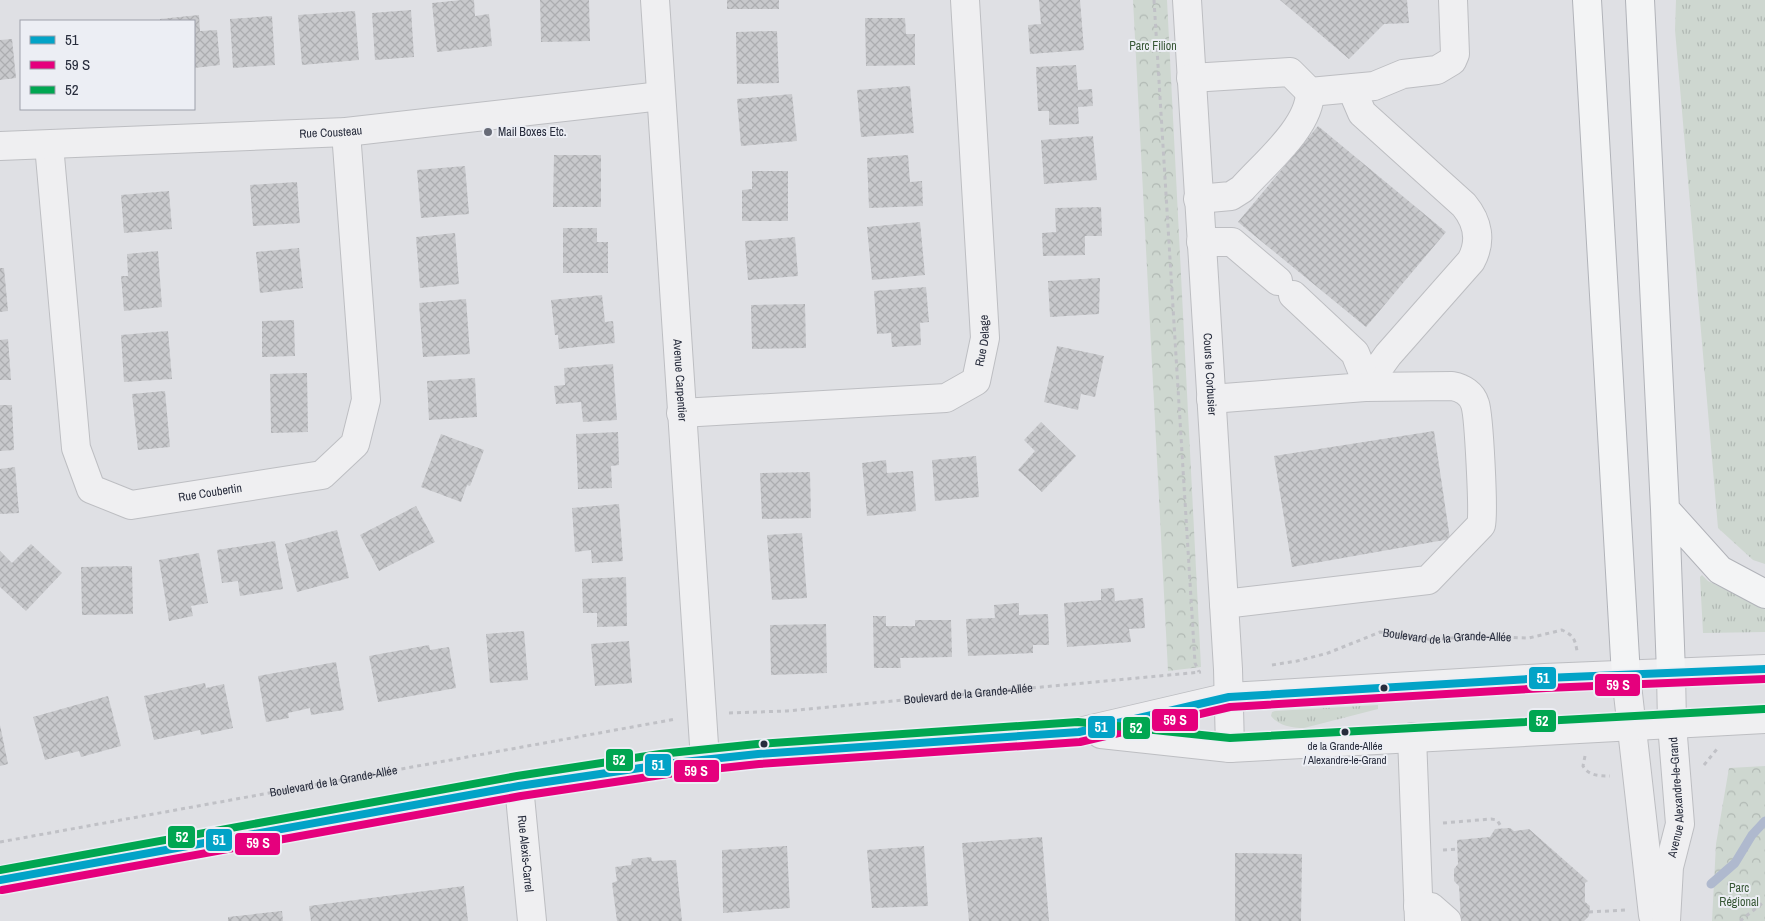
<svg xmlns="http://www.w3.org/2000/svg" width="1765" height="921" font-family="'Archivo Narrow',sans-serif">
<defs>
<pattern id="grass-tufts" width="24" height="20" patternUnits="userSpaceOnUse" patternTransform="scale(1.25)"><rect width="24" height="20" fill="#ced7d0"/><path d="M3 7l-1-3M5 7V3M7 7l1-3M15 17l-1-3M17 17v-4M19 17l1-3" fill="none" stroke="#b1b9b4"/></pattern>
<pattern id="forest-crowns" width="20" height="18" patternUnits="userSpaceOnUse" patternTransform="scale(1.25)"><rect width="20" height="18" fill="#ced7d0"/><path d="M2 6a3 3 0 1 1 6 0M12 15a3 3 0 1 1 6 0" fill="none" stroke="#b1b9b4"/></pattern>
<pattern id="building-cross-hatch" width="8" height="8" patternUnits="userSpaceOnUse" patternTransform="scale(1.25)"><rect width="8" height="8" fill="#c8c9cc"/><path d="M0 0l8 8M0 8l8-8" fill="none" stroke="#acadb0"/></pattern>
</defs>
<rect width="100%" height="100%" fill="#dfe0e4"/>
<path fill="url(#grass-tufts)" d="M1676 0H1765V564L1753 560 1718 528 1675 30Z
M1702 575 1708 581 1765 609V632L1703 633 1700 577Z
M1378 705V709L1304 728C1292 728 1279 726 1271 716L1272 712 1275 711Z"/>
<path fill="url(#forest-crowns)" d="M1133 0H1167L1201 667 1168 671Z
M1765 766V921H1712L1716 844 1729 768Z"/>
<g fill="none" stroke-linecap="round" stroke-linejoin="round">
<path stroke="#afb9ce" stroke-width="9" d="M1711 884 1735 863 1752 835 1765 821"/>
</g>
<path fill="url(#building-cross-hatch)" d="M462 0H474L475 16 489 14 492 46 437 52 432 3Z
M540 0H589L590 41 541 42Z
M727 0H779V9H727Z
M1039 0H1080L1084 50 1030 54 1028 25 1041 24Z
M1280 0H1407L1409 23 1384 24 1349 59Z
M411 10 414 57 375 60 372 13Z
M355 11 359 60 302 65 298 15Z
M199 15 200 31 217 30 220 65 194 68V21H160V19Z
M272 16 275 65 233 68 230 19Z
M865 18H905L906 34H915V65L866 66Z
M777 31 779 83 737 84 736 32Z
M12 39 16 78 0 80V40Z
M1076 65 1078 90 1092 89 1093 106 1078 107 1079 124 1049 125V111H1038L1036 67Z
M910 86 914 133 861 137 857 90Z
M792 94 797 141 741 146 737 99Z
M1318 126 1446 232 1366 327 1238 222Z
M1093 136 1097 180 1044 184 1041 140Z
M554 155H601V207H553Z
M908 155 910 182 922 181 923 206 869 208 867 158Z
M465 166 469 214 421 218 417 170Z
M752 171H788V221H742V190L752 189Z
M297 182 300 223 253 226 250 185Z
M169 191 172 229 124 233 121 195Z
M1101 207 1102 236H1085V255L1043 256 1042 233 1056 232 1055 208Z
M920 222 925 275 872 280 867 227Z
M563 228H597V242H608V273H563Z
M455 233 459 284 420 288 416 237Z
M795 237 798 276 748 280 745 241Z
M299 248 303 288 260 293 256 252Z
M158 251 162 307 124 311 121 276H128L127 254Z
M0 268H4L8 311 0 312Z
M1100 278 1099 314 1050 317 1048 281Z
M926 287 929 322 920 323 921 345 892 347 891 333 877 334 874 291Z
M602 295 605 322 613 321 615 343 559 349 558 335H555L551 300Z
M466 299 470 354 423 357 419 303Z
M805 304 806 348 752 349 751 305Z
M294 320 295 356 262 357V321Z
M168 331 172 379 124 382 121 335Z
M8 339 11 380H0V340Z
M1057 346 1104 356 1095 397 1081 394 1078 410 1044 402Z
M613 364 617 420 583 422 581 402 556 404 554 386 565 385 564 368Z
M307 373 308 432 271 433 270 374Z
M475 378 477 417 429 420 427 381Z
M165 391 170 447 138 450 132 394Z
M0 405H12L14 450 0 451Z
M1041 422 1076 456 1042 492 1018 470 1035 451 1024 440Z
M1434 431 1450 539 1292 567 1274 456Z
M618 432 619 465 611 466 612 488 578 489 576 434Z
M441 434 484 450 470 486 467 485 461 502 421 487Z
M976 456 979 497 935 501 932 460Z
M886 460 887 473 913 471 916 511 867 516 862 463Z
M15 467 19 513 0 514V469Z
M810 472 811 518 762 519 760 473Z
M619 504 623 561 592 563 591 550 575 552 572 508Z
M416 506 435 542 379 571 360 535Z
M337 530 349 578 297 592 285 544Z
M802 533 807 598 772 600 767 535Z
M275 541 283 589 240 596 238 581 222 583 217 550Z
M31 544 62 573 26 611 0 587V551L12 563Z
M199 553 208 603 191 606 193 616 169 621 159 560Z
M132 566 133 614 82 615 81 567Z
M626 577 627 626 597 627V613H583L582 579Z
M1114 588 1115 601 1143 598 1145 628 1129 629 1131 642 1067 647 1064 603 1101 600V589Z
M1019 603V615L1048 614 1049 645H1033V653L968 656 966 619 995 618 994 605Z
M873 616H886V626H915V620H951L952 657 900 658 901 668H874Z
M826 624 827 673 771 675 770 625Z
M524 631 528 680 490 683 486 634Z
M629 641 632 683 595 686 591 644Z
M429 645 430 650 449 647 456 688 378 702 369 656Z
M336 662 344 710 311 715 310 708 288 713 289 718 266 722 258 676Z
M205 683 206 688 224 684 233 728 201 735 200 730 154 740 144 696Z
M108 696 121 746 81 757 79 751 45 760 33 717Z
M0 725 8 764 0 766Z
M1510 828 1514 831 1529 829 1588 881 1585 883V902L1590 906 1589 916 1584 921H1461L1459 886 1454 881V869L1458 864 1457 840 1490 837 1495 829Z
M1042 837 1049 921H969L962 843Z
M787 846 790 908 723 913 722 850Z
M924 846 928 906 872 908 867 850Z
M1235 853 1302 854 1301 921H1235Z
M651 857 652 861 676 860 682 921H617L612 883 617 881 615 867 631 865 632 859Z
M464 886 468 921H311L309 906Z
M282 911 283 921H228V917Z"/>
<g fill="none" stroke-linecap="round" stroke-linejoin="round">
<g stroke="#bdbec2" stroke-width="30">
<g id="minor">
<path id="s4" d="M655 0 705 760"/>
<path id="s5" d="M1187 0 1228 669 1230 748"/>
<path d="M1191 78 1290 72 1310 92 1374 86 1403 74 1437 70 1452 61 1455 54 1453 0"/>
<path d="M1354 88 1356 99 1362 113 1464 205C1478 222 1482 241 1471 261L1388 355 1365 387"/>
<path id="s6" d="M49 145 76 448 91 489 131 505 322 475 355 444 366 400 346 132"/>
<path id="s7" d="M0 146 346 132 661 96"/>
<path d="M1198 199 1231 196 1242 189C1265 163 1310 127 1310 92"/>
<path d="M1201 242H1232L1278 281"/>
<path d="M1211 399 1365 387 1363 373 1355 353 1293 295"/>
<path id="s8" d="M681 413 946 398 976 381 985 338 965 0"/>
<path d="M1224 604 1428 580 1481 525C1484 514 1479 416 1475 404 1472 394 1463 388 1452 386L1365 387"/>
<path d="M1626 676 1653 915"/>
<path d="M1101 734 1230 748 1765 719"/>
<path d="M1412 737 1419 921"/>
<path id="s9" d="M519 786 532 921"/>
<path d="M0 880 519 786 674 763 758 754 1079 732 1229 697 1545 678 1765 669"/>
<path d="M1418 906 1431 907 1447 921"/>
<path id="s10" d="M1666 921 1669 867 1680 824 1672 724 1671 673"/>
</g>
</g>
<g stroke="#b1b3b9" stroke-width="30">
<path id="highway" d="M1587 0 1626 676
M1640 0 1665 509 1671 673
M1665 509 1720 570 1765 594"/>
</g>
<g stroke="#c0c1c6" stroke-width="3" stroke-dasharray="4 4" stroke-linecap="butt">
<path d="M1154 0 1195 663 1199 672"/>
<path id="s1" d="M1272 665 1297 661 1328 653 1380 632 1434 640 1468 636 1529 638 1562 630C1573 635 1575 639 1577 651"/>
<path id="s2" d="M729 713 787 711 1201 672"/>
<path d="M1585 756 1583 766C1589 776 1599 776 1610 776"/>
<path d="M1704 765 1717 749"/>
<path d="M1443 823 1491 819 1497 820 1502 828"/>
<path id="s3" d="M0 842 676 719"/>
<path d="M1443 850 1458 849"/>
<path d="M1589 912 1626 910"/>
<path d="M1740 921 1765 901"/>
</g>
<use href="#minor" stroke="#efeff1" stroke-width="28"/>
<use href="#highway" stroke="#f3f4f5" stroke-width="28"/>
<g stroke="#eceef4" stroke-width="11">
<path id="bus-1" d="M0 880 519 786 674 763 758 754 1079 732 1229 697 1545 678 1765 669"/>
</g>
<g stroke="#eceef4" stroke-width="11">
<path id="bus-2" d="M2 890 521 796 675 773 759 764 1080 742 1230 707 1546 688 1765 679"/>
</g>
<g stroke="#eceef4" stroke-width="11">
<path id="bus-3" d="M0 870 517 776 660 754 757 744 1078 722 1230 738 1764 709"/>
</g>
<use href="#bus-1" stroke="#02a3c7" stroke-width="8"/>
<use href="#bus-2" stroke="#e5007d" stroke-width="8"/>
<use href="#bus-3" stroke="#00a651" stroke-width="8"/>
</g>
<circle fill="#676b77" stroke="#eceef4" stroke-width="2" cx="488" cy="132" r="5"/>
<g fill="#272c3c" stroke="#eceef4" stroke-width="2">
<circle cx="1384" cy="688" r="4.5"/>
<circle cx="1345" cy="732" r="4.5"/>
<circle cx="764" cy="744" r="4.5"/>
</g>
<g text-anchor="middle" stroke-width="4" stroke-linejoin="round" paint-order="stroke">
<g font-size="11" fill="#272c3c" stroke="#eceef4">
<text x="1345" y="750">de la Grande-Allée<tspan x="1345" dy="14">/ Alexandre-le-Grand</tspan></text>
</g>
<g font-size="12" fill="#375736" stroke="#eceef4">
<text x="1153" y="50">Parc Filion</text>
<text x="1739" y="892">Parc<tspan x="1739" dy="14">Régional</tspan></text>
</g>
<g font-size="12" fill="#272c3c" stroke="#eceef4">
<text dy="4" stroke="none"><textPath href="#s7" startOffset="331">Rue Cousteau</textPath></text>
<text dy="4" stroke="none"><textPath href="#s8" startOffset="341">Rue Delage</textPath></text>
<text dy="4" stroke="none"><textPath href="#s5" startOffset="375">Cours le Corbusier</textPath></text>
<text dy="4" stroke="none"><textPath href="#s4" startOffset="381">Avenue Carpentier</textPath></text>
<text dy="4" stroke="none"><textPath href="#s6" startOffset="471">Rue Coubertin</textPath></text>
<text dy="4" stroke="none"><textPath href="#s1" startOffset="181">Boulevard de la Grande-Allée</textPath></text>
<text dy="4" stroke="none"><textPath href="#s2" startOffset="240">Boulevard de la Grande-Allée</textPath></text>
<text dy="4" stroke="none"><textPath href="#s3" startOffset="339">Boulevard de la Grande-Allée</textPath></text>
<text dy="4" stroke="none"><textPath href="#s10" startOffset="125">Avenue Alexandre-le-Grand</textPath></text>
<text dy="4" stroke="none"><textPath href="#s9" startOffset="68">Rue Alexis-Carrel</textPath></text>
</g>
<g font-size="12" fill="#272c3c" stroke="#eceef4" text-anchor="start">
<text x="498" y="136">Mail Boxes Etc.</text>
</g>
</g>
<g stroke="#eceef4" stroke-width="2">
<rect x="1528" y="666" width="29" height="24" rx="5" fill="#02a3c7"/>
<rect x="1594" y="673" width="47" height="24" rx="5" fill="#e5007d"/>
<rect x="1151" y="708" width="48" height="24" rx="5" fill="#e5007d"/>
<rect x="1528" y="709" width="29" height="24" rx="5" fill="#00a651"/>
<rect x="1087" y="715" width="29" height="24" rx="5" fill="#02a3c7"/>
<rect x="1122" y="716" width="29" height="24" rx="5" fill="#00a651"/>
<rect x="605" y="748" width="29" height="24" rx="5" fill="#00a651"/>
<rect x="644" y="753" width="28" height="24" rx="5" fill="#02a3c7"/>
<rect x="673" y="759" width="47" height="24" rx="5" fill="#e5007d"/>
<rect x="167" y="825" width="29" height="24" rx="5" fill="#00a651"/>
<rect x="205" y="828" width="28" height="24" rx="5" fill="#02a3c7"/>
<rect x="234" y="832" width="47" height="24" rx="5" fill="#e5007d"/>
</g>
<g font-size="14" text-anchor="middle" font-weight="bold" fill="#fff">
<text x="1543" y="683">51</text>
<text x="1618" y="690">59 S</text>
<text x="1175" y="725">59 S</text>
<text x="1542" y="726">52</text>
<text x="1101" y="732">51</text>
<text x="1136" y="733">52</text>
<text x="619" y="765">52</text>
<text x="658" y="770">51</text>
<text x="696" y="776">59 S</text>
<text x="182" y="842">52</text>
<text x="219" y="845">51</text>
<text x="258" y="848">59 S</text>
</g>
<rect x="20" y="20" width="175" height="90" fill="#eceef4" stroke="#9da0aa"/>
<rect x="30" y="36" width="25" height="8" fill="#02a3c7" stroke="#9da0aa"/>
<text x="65" y="45" font-size="15" fill="#272c3c">51</text>
<rect x="30" y="61" width="25" height="8" fill="#e5007d" stroke="#9da0aa"/>
<text x="65" y="70" font-size="15" fill="#272c3c">59 S</text>
<rect x="30" y="86" width="25" height="8" fill="#00a651" stroke="#9da0aa"/>
<text x="65" y="95" font-size="15" fill="#272c3c">52</text>
</svg>
